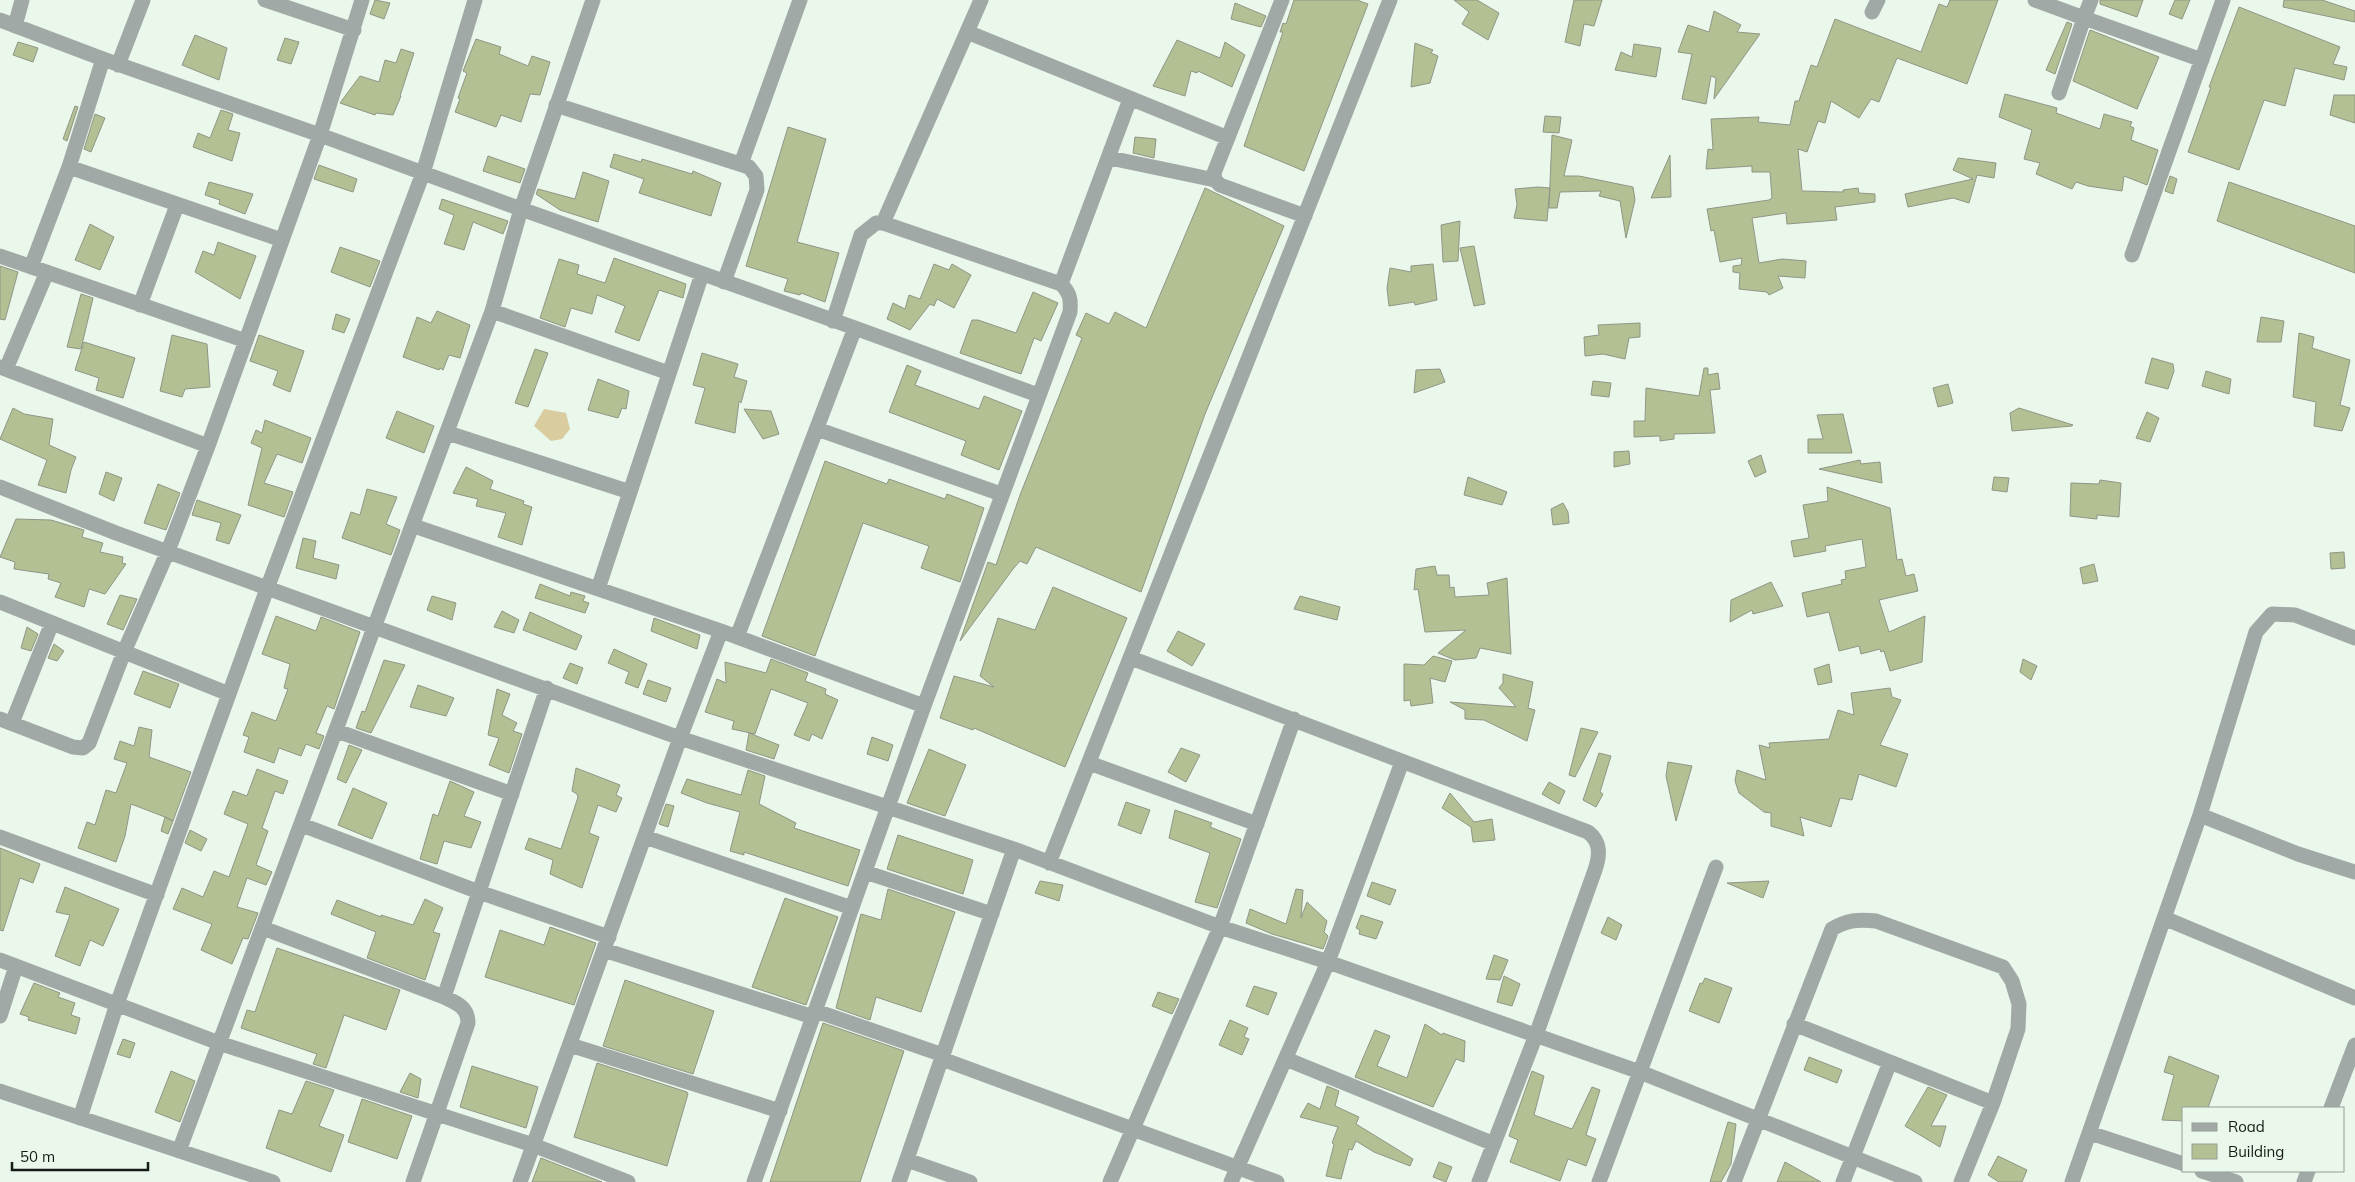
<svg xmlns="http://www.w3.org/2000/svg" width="2355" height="1182" font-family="Mulish,sans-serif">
<rect width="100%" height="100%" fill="#eaf7eb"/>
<path fill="#d9cc9f" d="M544 409 566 413 570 429 562 439 551 441 534 426Z"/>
<path fill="#b3c093" stroke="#919586" d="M375 0 390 3 384 19 370 14Z
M1294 0H1357L1368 4 1304 171 1244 146 1283 32H1280L1283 23 1286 24Z
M1454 0H1477L1499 13 1488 40 1462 24 1469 12Z
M1574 0H1602L1594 26 1584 24 1580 46 1565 42Z
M1950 0H1998L1967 84 1897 58 1879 102 1871 99 1859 118 1831 101 1825 123 1818 121 1807 152 1798 149 1802 191 1843 192V190L1858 188 1859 193 1875 194V202L1835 207 1837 220 1787 224 1786 213 1752 218 1759 263 1782 259 1806 261 1805 278 1778 276 1783 288 1769 295 1767 292 1739 289 1740 273 1733 272V266L1741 265 1742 258 1720 262 1714 230 1711 231 1707 209 1769 200 1772 198 1770 172H1752V166L1706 169 1708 149 1713 150 1711 119 1759 117 1758 122 1790 125 1795 101H1799L1811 65 1817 67 1835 19 1921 52 1939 4 1947 7Z
M2100 0H2143L2137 17 2100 4Z
M2175 0H2190L2182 19 2169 14Z
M2284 0H2322L2355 11V22L2283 7Z
M1235 3 1266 16 1261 27 1231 19Z
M2239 7 2340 47 2333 64 2347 67 2344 80 2295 68 2285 106 2264 100 2239 170 2188 152 2211 87H2209Z
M1714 11 1741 25 1737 32 1760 34 1714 99 1716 78 1711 76 1706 104 1682 99 1692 54 1678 52 1688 25 1709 32Z
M2067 22 2072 24 2055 74 2046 70Z
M2090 30 2159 57 2137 109 2073 81Z
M195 35 227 48 219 80 182 65Z
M285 38 299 42 291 64 277 60Z
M476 39 501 47 499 54 528 66 532 56 550 62 540 95 530 94 521 122 501 115 496 127 455 112 460 99 458 98 467 73 463 71Z
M1177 40 1220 58 1225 42 1245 55 1232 87 1198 71 1197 73 1191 71 1185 96 1153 86Z
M18 42 38 48 33 62 13 55Z
M1415 43 1433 50 1431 53 1438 56 1430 83 1411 87Z
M1634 44 1661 48 1656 77 1615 70 1621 52 1632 57Z
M401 49 414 53 400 96H401L393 115 376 113 375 115 340 103 360 76 379 82 385 60 396 63Z
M2005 94 2057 108 2056 113 2100 129 2104 114 2132 122 2130 126 2134 128 2131 140 2158 150 2147 185 2124 176 2122 191 2088 186 2076 182 2072 189 2036 174 2040 163 2024 159 2032 130 1999 117Z
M2334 95H2355V123L2330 115Z
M75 106 78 107 67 141 63 139Z
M221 110 233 114 228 130 240 133 232 161 193 147 198 133 210 138Z
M95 114 105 118 91 152 84 149Z
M1545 116 1561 117 1559 133 1543 132Z
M788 127 826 139 797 242 839 253 825 302 801 293 800 295 784 291 788 279 746 266Z
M1552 135 1572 140 1564 176H1579L1633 187 1635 200 1626 238 1620 201 1599 196 1601 191 1560 192 1557 208H1549Z
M1135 137 1156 139 1154 158 1133 153Z
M614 154 641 162 642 159 692 174 693 171 721 183 711 216 639 193 644 179 610 167Z
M1670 155 1671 197 1651 198Z
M488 156 525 169 520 183 483 171Z
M1958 158 1996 163 1994 178 1977 175 1969 203 1953 198 1908 207 1905 194 1973 179 1953 170Z
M319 165 357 179 353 192 314 179Z
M583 172 609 181 598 222 560 210 536 194 538 189 575 199Z
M2170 176 2177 179 2173 194 2165 191Z
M209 182 253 194 245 214 219 204 220 200 205 195Z
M2229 182 2355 226V273L2217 221Z
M1538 187 1550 188 1547 221 1514 218 1517 205 1515 189Z
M1205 188 1284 226 1205 414 1141 592 1036 547 1027 564 1020 561 1013 569 960 641 988 562 996 565 1020 495 1082 338 1076 335 1086 313 1109 324 1115 312 1146 328Z
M442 199 508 221 503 234 473 222 464 250 444 244 454 215 439 209Z
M1460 221 1458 261 1443 262 1441 225Z
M90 224 114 237 100 270 75 260Z
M218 242 256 256 240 299 195 272 203 251 214 255Z
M1474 246 1485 304 1474 306 1460 248Z
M340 247 380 261 370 287 331 272Z
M614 258 686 284 683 298 659 290 639 341 615 332 625 306 597 295 592 314 571 308 565 327 540 318 559 259 579 265 577 274 605 283Z
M934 264 949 270 952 264 971 275 954 308 937 299 934 306 930 304 910 330 887 319 893 303 905 309 909 295 920 299Z
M1433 264 1437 300 1415 305 1414 302 1389 306 1387 288 1390 268 1411 272V266Z
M0 266 18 272 5 320 0 319Z
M1033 292 1058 303 1041 341 1034 338 1021 374 960 353 972 320H978L1016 333Z
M81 294 93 298 81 349 67 347Z
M437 311 470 325 460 358 449 355 443 370 440 368 439 370 403 357 417 317 431 323Z
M336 314 350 319 344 333 332 329Z
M2261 317 2284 321 2281 342H2257Z
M1640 323V337L1629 338 1625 359 1603 354 1585 356 1584 337 1599 335 1598 325Z
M2299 333 2314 337 2312 348 2350 360 2340 405 2350 408 2342 431 2314 426 2316 402 2293 397Z
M172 335 207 344 210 387 185 389 182 397 160 391Z
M259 335 304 351 290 392 273 385 278 371 250 361Z
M84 342 135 358 123 398 96 390 99 378 75 370Z
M535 349 548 353 528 407 515 403Z
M702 353 738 364 734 377 747 381 741 403 739 401 735 433 695 423 705 388 693 385Z
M2152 358 2173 364 2174 371 2168 389 2145 383Z
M907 365 921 371 915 385 979 409 984 396 1022 411 999 470 961 455 966 441 889 412Z
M1704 368H1708V375L1718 373 1720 389 1710 390 1715 433 1674 434V439L1660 441V436L1634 437V421H1645L1646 388 1699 396Z
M1440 369 1445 382 1414 393 1416 370Z
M2206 371 2231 379 2229 394 2202 386Z
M598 379 629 391 626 409 622 408 618 418 588 410Z
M1593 381 1611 383 1609 397 1591 395Z
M1948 384 1953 403 1938 407 1933 388Z
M13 408 24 414 53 419 49 445 76 457 71 470 66 493 38 485 47 460 0 439Z
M2019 408 2073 425 2072 426 2012 431 2010 413Z
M744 409 771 411 779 434 763 439Z
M397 411 434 426 424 453 386 438Z
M2147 412 2159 418 2150 442 2136 438Z
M1843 414 1852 453H1808V439H1823L1817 415Z
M265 420 311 438 302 463 277 454 264 483 293 492 284 517 248 505 262 448 251 443 256 430 262 433Z
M1629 451 1630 464 1614 467V452Z
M1761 455 1766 472 1755 477 1748 461Z
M1860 460 1861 464 1880 462 1882 483 1819 469Z
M825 461 887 484 889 479 945 499 947 494 984 508 960 582 921 568 929 546 863 523 815 656 762 636Z
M466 467 493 481 490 489 524 501 523 504 532 507 522 545 498 537 506 513 476 506 478 499 453 493Z
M106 472 122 478 114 501 99 494Z
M1468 477 1507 492 1502 505 1464 495Z
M1994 477 2009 478 2007 492 1992 490Z
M2100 480 2121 483 2119 517 2097 515V519L2070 516 2071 483 2099 484Z
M158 484 180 493 166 530 144 523Z
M1827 487 1890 508 1897 560 1902 559 1906 576 1914 574 1918 591 1879 600 1889 632 1925 616 1922 662 1890 671 1884 651 1881 652 1880 649 1861 654 1859 646 1839 651 1829 612 1807 617 1802 593 1842 584 1841 580 1846 579 1845 571 1866 567 1862 539 1825 546 1826 551 1794 557 1791 541 1809 538 1803 505 1828 501Z
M367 489 397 497 386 524 400 530 391 555 342 538 351 512 360 515Z
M197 500 241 515 229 544 216 540 221 523 192 515Z
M1563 503 1568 512 1569 523 1553 525 1551 509Z
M16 519 51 520 84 530 82 537 103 543 100 552 123 557 122 563 126 564 105 594 89 589 84 607 55 597 61 583 48 579 49 574 14 569 15 562 0 557Z
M303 538 316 541 313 558 339 565 336 579 296 568Z
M2344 552 2345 568 2331 569 2330 553Z
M2094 564 2098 581 2083 584 2080 568Z
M1435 566 1437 575H1449L1450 588 1454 587 1455 597 1489 595 1487 583 1507 578 1511 654 1480 648 1476 658 1455 660 1438 653 1466 630 1425 632 1418 589 1414 590 1416 569Z
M1771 582 1783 606 1753 614 1752 610 1730 622 1731 600Z
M540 584 570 596 571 592 585 596 583 601 589 603 585 613 535 598Z
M1053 587 1127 618 1065 767 974 728 973 730 940 718 954 676 994 687 980 676 998 618 1035 630Z
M120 595 137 599 123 630 107 624Z
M432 596 456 603 452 620 427 610Z
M1300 596 1340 607 1337 620 1294 609Z
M502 611 519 620 514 633 494 627Z
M530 612 582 636 576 650 523 630Z
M276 616 316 631 321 617 360 632 334 709 327 706 316 733 324 736 319 749 306 744 301 756 279 748 274 763 244 752 249 737 243 735 252 712 276 721 288 689 284 688 290 664 262 654Z
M654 618 700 635 697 649 651 631Z
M27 627 38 634 31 651 21 648Z
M1178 631 1205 644 1192 666 1167 651Z
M54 644 64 651 57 661 48 658Z
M614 649 647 664 638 688 625 683 629 672 608 663Z
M1433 656 1452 661 1445 682 1430 678 1433 703 1411 706 1410 700 1404 701V664L1424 665Z
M771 659 808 673 805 681 826 689 825 694 838 700 822 739 812 734 809 741 794 735 808 703 771 689 755 734 732 729 734 721 705 712 717 679 726 683 725 662 766 673Z
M2023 659 2037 666 2031 680 2020 672Z
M384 660 405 665 371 733 356 728 362 711 365 712Z
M570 663 583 668 577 684 563 678Z
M1829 664 1832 682 1818 685 1814 669Z
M143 671 179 684 170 708 134 694Z
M1503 674 1533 682 1528 708 1535 710 1527 741 1484 720 1465 719V710L1450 702 1516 707 1499 688 1503 683Z
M648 680 671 688 666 702 643 694Z
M418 685 454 698 446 716 410 707Z
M1890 688 1892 697 1901 700 1880 745 1908 754 1896 787 1859 774 1852 800 1840 798 1831 827 1800 817 1804 836 1771 826V813L1764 812 1739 793 1735 781 1737 770 1766 780 1759 745 1770 748 1769 743 1829 739 1838 710 1854 715 1851 693Z
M497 689 510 694 502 715 517 723 513 731 522 734 509 773 489 765 499 738 488 735Z
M139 727 152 730 149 757 191 772 173 821 165 817 173 821 168 834 161 831 165 817 131 804 125 836 116 862 78 848 87 822 95 825 106 790 116 793 127 763 114 759 120 741 134 746Z
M1581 728 1598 732 1575 777 1569 775Z
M749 733 779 745 774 759 746 750Z
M872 737 893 745 888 761 867 754Z
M349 745 362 750 346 783 337 779Z
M1181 748 1200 755 1186 782 1168 772Z
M929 749 966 765 945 816 907 803Z
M1599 753 1611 756 1600 792 1603 794 1596 807 1583 800Z
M1668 762 1692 766 1676 821 1666 776Z
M576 768 620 785 616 795 622 798 616 812 598 805 589 833 599 837 582 888 550 874 553 860 525 849 529 838 561 849 578 797 577 794 572 791Z
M257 769 288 781 283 794 275 791 262 828 268 831 256 865 272 872 266 885 247 878 237 907 258 913 248 939 243 938 232 964 201 950 212 924 173 909 182 888 203 897 214 871 229 877 248 824 224 814 233 791 247 796Z
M748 770 765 776 759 804 796 823 794 828 860 850 848 886 744 852V855L730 851 740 812 707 803 681 793 687 779 741 795Z
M450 781 474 792 464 816 481 822 471 848 444 841 437 864 420 859 433 814 438 816Z
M1549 782 1565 791 1559 804 1542 794Z
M353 788 387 803 372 839 338 825Z
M1450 793 1474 822 1492 819 1495 840 1473 842 1471 827 1442 808Z
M1126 802 1150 810 1141 834 1118 825Z
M666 804 674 806 668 827 659 824Z
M1175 810 1212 823 1210 827 1241 839 1217 908 1195 902 1210 853 1169 838Z
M190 830 207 839 201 851 185 843Z
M898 835 973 860 963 894 887 869Z
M0 848 40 864 33 883 20 878 3 931 0 930Z
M1040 881 1063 885 1059 901 1035 893Z
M1769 881 1763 898 1727 883Z
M1372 882 1396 890 1390 905 1367 896Z
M65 887 119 909 103 946 90 940 80 966 55 956 70 915 56 912Z
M888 889 955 912 921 1012 876 997 870 1020 836 1008 861 914 881 920Z
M1296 889 1303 890 1301 918 1307 902 1327 921 1324 932 1328 936 1323 949 1272 934 1246 923 1250 909 1286 924Z
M785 898 838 917 806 1005 752 987Z
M425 899 443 908 433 932 440 934 425 980 367 958 376 932 331 914 337 900 381 917V915L413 925Z
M1361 915 1383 922 1376 939 1359 934 1360 930 1356 928Z
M1608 917 1622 925 1616 940 1601 933Z
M550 927 596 943 574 1005 485 977 500 930 544 945Z
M277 948 400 990 386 1030 344 1015 326 1068 313 1064 317 1054 241 1028 247 1010 255 1012Z
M1494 955 1508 960 1500 980 1486 979Z
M1504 976 1520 984 1512 1006 1497 1002Z
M1705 978 1732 988 1719 1023 1689 1011 1700 983 1702 984Z
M625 980 714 1011 693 1074 603 1046Z
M34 983 60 993 58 997 75 1003 71 1015 80 1018 76 1034 28 1020 29 1017 20 1014Z
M1254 986 1277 993 1268 1015 1246 1006Z
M1158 992 1179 999 1172 1014 1152 1006Z
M1230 1020 1248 1028 1244 1037 1249 1039 1242 1055 1219 1045Z
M823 1023 904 1051 860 1182H770Z
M1425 1024 1442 1035 1443 1033 1465 1041 1464 1062 1456 1059 1433 1107 1355 1077 1375 1030 1390 1036 1377 1066 1407 1078Z
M123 1039 135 1043 130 1058 117 1054Z
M2169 1056 2219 1076 2208 1108H2184V1121L2162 1120 2174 1075 2164 1072Z
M1809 1057 1842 1070 1837 1083 1804 1070Z
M597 1063 687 1092 688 1094 667 1166 574 1137Z
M472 1066 538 1087 526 1128 460 1107Z
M171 1071 195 1081 180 1122 155 1112Z
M1532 1071 1544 1076 1534 1115 1572 1129 1592 1087 1600 1090 1586 1135 1596 1139 1586 1166 1568 1159 1560 1181 1510 1162 1518 1140 1509 1136Z
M410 1073 421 1079 418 1098 400 1092Z
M306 1081 334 1090 319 1126 344 1135 331 1172 266 1148 279 1110 292 1114Z
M1327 1086 1339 1091 1335 1106 1359 1117 1356 1124 1413 1159 1410 1166 1374 1152 1356 1141 1352 1150 1349 1149 1341 1179 1326 1176 1334 1144 1332 1143 1338 1127 1300 1117 1308 1103 1320 1109Z
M1928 1087 1947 1095 1931 1126H1946L1940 1147 1905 1126Z
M362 1099 412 1116 397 1159 348 1142Z
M1728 1122 1736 1124 1731 1164 1721 1182H1710Z
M1998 1156 2027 1170 2022 1182H1999L1988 1175Z
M541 1158 602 1182H532Z
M1439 1162 1452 1167 1446 1182 1433 1177Z
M1785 1162 1821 1182H1777Z"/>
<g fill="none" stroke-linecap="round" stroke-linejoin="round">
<path stroke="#a1a9a7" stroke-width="15" d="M265 0 354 30
M1282 0 1214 173 1215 180 1220 185 1305 216
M2035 0 2084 18 2059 93
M2091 0 2084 18 2202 60
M1872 12 1878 0
M0 20 103 59 320 135 521 209 855 328
M15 26 22 0
M967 32 1228 138
M118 65 143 0
M556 105 749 167 756 176 757 190 724 282
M1110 158 1215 180
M741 164 800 0
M69 167 282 240
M883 223 981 0
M2132 255 2223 0
M0 256 246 341
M31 267 69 167 103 59
M1061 284 1130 99
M140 305 177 205
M492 311 669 373
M0 367 208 446
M6 369 47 272
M817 429 1001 494
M448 433 630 492
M0 487 116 533 680 738 1014 849 1220 927 1328 962 1640 1072 1915 1182
M414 526 721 631 924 706
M598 589 702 274
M0 602 229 694
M737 637 855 328 1038 395
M1131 658 1588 832C1601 842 1600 855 1595 870L1536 1035 1479 1182
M0 719 73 747 83 748 89 743 124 652 168 551 208 446 320 135 362 0
M12 723 52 623
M337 731 512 794
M1089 763 1257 824
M2200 815 2298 854 2355 872
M302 825 479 892 609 937
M0 837 157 895
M645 837 852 908
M1049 863 1390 0
M865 872 992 914
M2164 918 2355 998
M263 928 444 997C457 1003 468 1007 468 1023L413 1182
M604 950 813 1017
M0 960 219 1043 533 1145 628 1182
M444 997 547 688
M816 1011 943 1055
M0 1016 16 966
M1794 1024 1993 1103
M570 1045 780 1111
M942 1059 1277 1182
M1286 1059 1494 1144
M0 1091 273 1182
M2331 1108 2355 1045
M80 1118 117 1004 268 586 423 173 475 0
M2090 1133 2184 1164
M179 1151 492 311 521 209 593 0
M907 1160 970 1182
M2202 1171 2236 1182
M520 1182 680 738 721 631
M754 1182 924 706 1070 312C1071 299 1070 293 1061 284L883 223H876L861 235 833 321
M899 1182 1014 849
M1110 1182 1220 927 1294 719
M1231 1182 1328 962 1402 762
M1599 1182 1716 867
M1734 1182 1832 929C1847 920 1858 919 1876 921L2003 967 2012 981 2019 1004 2018 1029 1993 1103 1961 1182
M1843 1182 1890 1062
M2072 1182 2200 815 2256 632 2272 614 2295 615 2355 638
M2304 1182 2308 1171"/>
</g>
<rect x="2182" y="1107" width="162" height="65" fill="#eaf7eb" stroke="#959f96"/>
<rect x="2192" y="1123" width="25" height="8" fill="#a1a9a7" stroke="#959f96"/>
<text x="2228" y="1132" font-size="15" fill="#161b16">Road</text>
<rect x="2192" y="1144" width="25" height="15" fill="#b3c093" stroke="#959f96"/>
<text x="2228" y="1157" font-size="15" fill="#161b16">Building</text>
<path d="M12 1162v8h136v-8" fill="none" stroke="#161b16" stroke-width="2.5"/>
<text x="20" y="1162" font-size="15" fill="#161b16" stroke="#eaf7eb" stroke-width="4" paint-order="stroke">50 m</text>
</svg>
